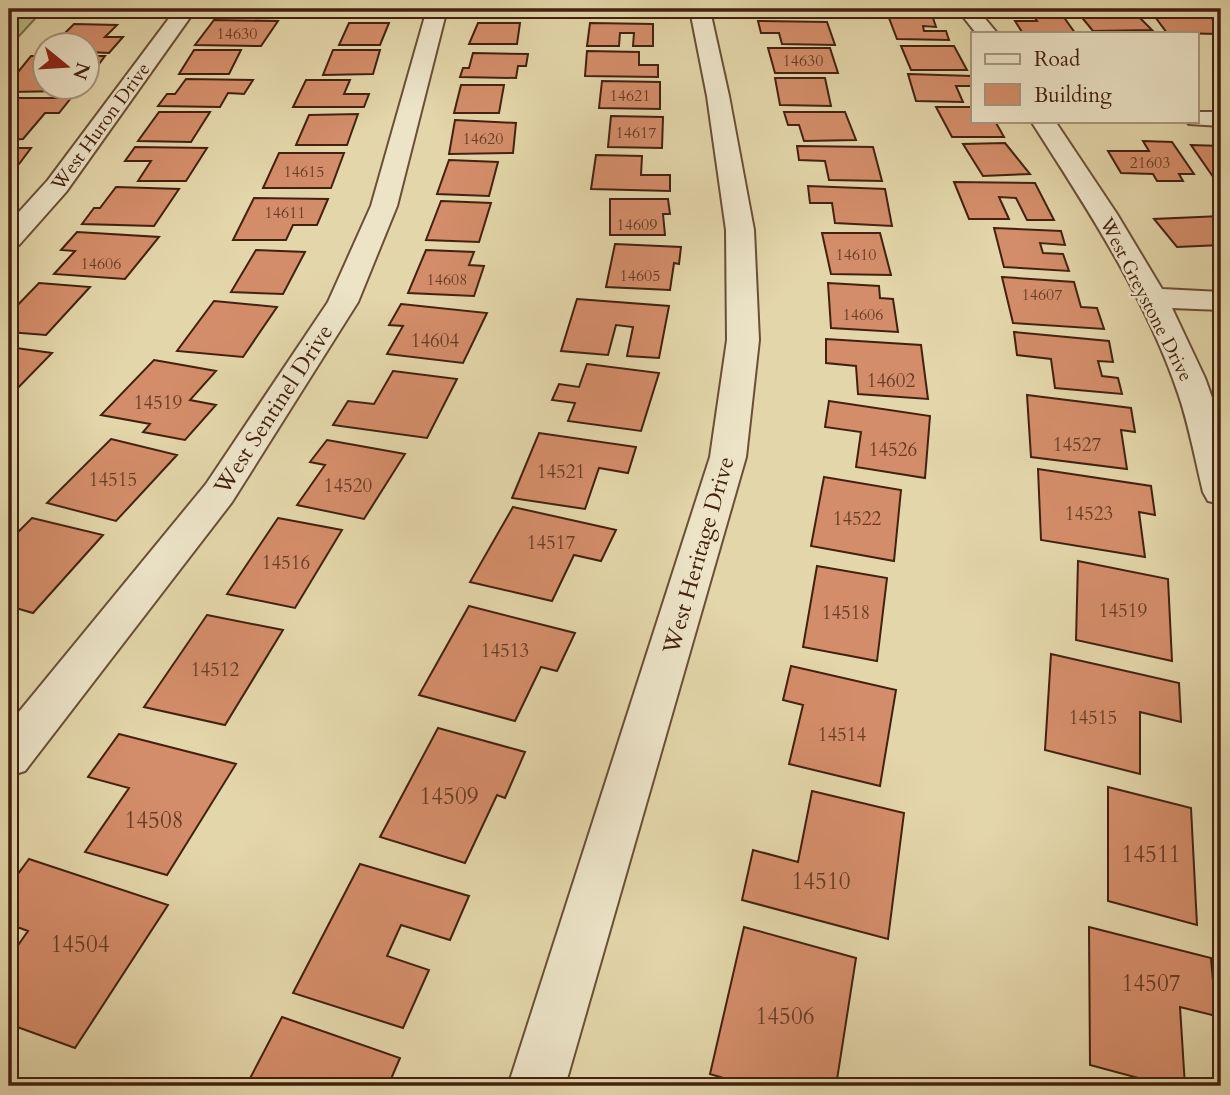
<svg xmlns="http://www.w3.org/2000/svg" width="1230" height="1095" font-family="Cardo,serif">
<rect width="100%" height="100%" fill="#e3d6aa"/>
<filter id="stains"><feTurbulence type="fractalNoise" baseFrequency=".00286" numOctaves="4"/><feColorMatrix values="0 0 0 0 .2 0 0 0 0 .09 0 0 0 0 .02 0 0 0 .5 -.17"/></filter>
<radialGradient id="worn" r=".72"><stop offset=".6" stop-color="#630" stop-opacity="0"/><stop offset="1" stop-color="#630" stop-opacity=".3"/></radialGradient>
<path fill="#b8bd86" stroke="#7e6f4a" stroke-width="2" d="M9 9H44L9 47Z"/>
<path fill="#d48d6a" stroke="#43210f" stroke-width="2" d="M1079 14 1137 15 1152 30 1093 31Z
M1153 14 1210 16 1221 29V34L1167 33Z
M1033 15 1063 16 1075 33 1022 32 1015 21H1037Z
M889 18H933L936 27 923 26 924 31H946L949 40 897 39Z
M214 20 278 21 261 46 195 45Z
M758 21 827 22 835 45 782 44 779 33H761Z
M349 23H389L380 45H339Z
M478 23H520L517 44H469Z
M590 23 653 24V46H633L634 33H620L619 46H587Z
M74 24 117 25 105 37H123L109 53 88 52V46H52Z
M901 46H954L967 70H911Z
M768 48H830L838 73H775Z
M194 50H241L229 74H179Z
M333 50H380L373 74 323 75Z
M587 51 639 52V65H658V77L585 76Z
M473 53 528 54 526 66H518L516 78 460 77 463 68H469Z
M31 56H46V88H70L67 91 9 92V83Z
M88 56H105L96 68H88Z
M908 74 972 76 973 86H956L963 102 916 101Z
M775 78H825L831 106 780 105Z
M186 79 253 80 244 94 228 93 220 107 158 106 167 94H175Z
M306 80H350L344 94H369L364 107H293Z
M602 81 660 82V109L599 108Z
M461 85H504L499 113H454Z
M9 98H71L59 113H45L23 139 9 140Z
M936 107H973V121H995L1004 137H952Z
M159 112H210L191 142 138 141Z
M784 112H845L856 140 804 141 799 125H788Z
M358 114 347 145H296L309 115Z
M611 116 663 117 662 148 608 147Z
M455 120 516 123 513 153 449 154Z
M1143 141 1172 142 1194 174H1179L1183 181H1157L1153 174 1121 173 1108 151H1149Z
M1005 143 1030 174 983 176 963 144Z
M1191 145 1221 146V181H1216Z
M797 146 873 147 882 181 829 180 825 161 799 160Z
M135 147 207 148 186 181H138L151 161H125Z
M9 148H31L19 164H9Z
M279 153H344L331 188H263Z
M596 155 642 156 641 175H670V191L591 189Z
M449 160 498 162 489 196 437 194Z
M954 182 1035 183 1054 220H1027L1016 198 999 197 1009 219H969Z
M808 186 885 189 892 226 835 223 832 203H810Z
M116 187 179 189 154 226 82 224 94 208H100Z
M254 198 328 199 317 225H293L286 240H233Z
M610 199H668L670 214H663L665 235H610Z
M441 201 491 203 479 242 426 240Z
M1221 216V245L1177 247 1154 219Z
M994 228 1061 231 1065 245 1040 243 1043 253 1063 254 1069 271 1004 267Z
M77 232 159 237 125 279 54 274 75 251 61 250Z
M822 233H880L891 275 831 274Z
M615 244 681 247 679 264 674 263 670 290 606 287Z
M256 250 305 252 283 294 231 292Z
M426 250 474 252 469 265 484 266 474 296 408 293Z
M1002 277 1074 282 1081 307 1097 308 1104 329 1013 323Z
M39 283 90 287 46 335 9 332V314Z
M828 283 879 286 880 298 893 299 898 332 831 328Z
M577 299 669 306 659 358 627 356 633 327 616 325 608 355 561 351Z
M214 301 277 307 243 357 177 351Z
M401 304 487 313 463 363 387 354 403 326 389 325Z
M1014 332 1109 341 1113 362 1098 361 1102 376 1118 378 1122 394 1055 388 1051 359 1017 355Z
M826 339 921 345 928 399 858 394 856 366 826 363Z
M9 347 52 353 9 397Z
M154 360 216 371 190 400 216 405 185 440 143 432 150 424 101 415Z
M587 364 659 373 641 431 568 421 575 403 552 400 559 384 579 387Z
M393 371 457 379 427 438 333 425 348 401 374 404Z
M1027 395 1131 408 1135 432 1121 430 1127 469 1031 457Z
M829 401 930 416 925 478 856 467 861 432 825 427Z
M539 433 636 447 628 473 599 468 585 509 512 498Z
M111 439 177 455 116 521 47 503Z
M327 440 405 454 364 519 297 505 325 465 310 462Z
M1038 469 1151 486 1155 515 1139 512 1145 557 1041 540Z
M824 477 901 490 894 561 811 546Z
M513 507 616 530 601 561 574 555 552 601 470 582Z
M32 518 103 535 33 613 9 606V541Z
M278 518 342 530 295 608 227 594Z
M1078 561 1168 579 1172 661 1076 640Z
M817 566 887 578 877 661 803 647Z
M469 606 575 633 557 671 541 667 515 721 419 695Z
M207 615 283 630 225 725 144 707Z
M1051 654 1179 683 1181 722 1140 712V774L1045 750Z
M791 666 896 690 880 786 789 764 803 705 783 700Z
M438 728 525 752 505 798 497 795 465 863 380 837Z
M119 734 236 764 167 875 85 852 129 788 88 777Z
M1108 787 1191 808 1197 925 1108 901Z
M812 791 904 813 888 939 742 900 753 850 798 862Z
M29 859 168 905 75 1048 9 1024V958L28 931 9 924V886Z
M360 864 469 896 450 940 401 925 387 956 429 970 403 1028 293 993Z
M744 927 856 958 836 1086H750L710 1074Z
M1089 927 1211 958 1216 1016 1180 1007 1185 1086H1168L1090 1065Z
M282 1017 400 1058 388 1086H246Z"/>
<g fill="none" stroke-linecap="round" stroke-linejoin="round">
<g stroke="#6b4e36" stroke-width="4">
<path id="minor" d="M176 9H196L66 192 19 245 9 247V223L48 180Z
M427 9H447L397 206 358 302 232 502 25 771 9 776V724L206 484 328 302 371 206Z
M574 9H800L797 13 790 15H711L729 96 754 230 759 340 746 457 565 1086H508L710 457 727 340 726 230 707 96 691 15H584L577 13Z
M957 9H977L997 33H976Z
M1197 112H1221V126L1189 124 1186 121H1197Z
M1031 121H1055L1117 214 1162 289 1221 292V310L1172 308 1205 378 1221 423V504L1208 501 1203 492C1195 459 1189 425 1178 393 1145 296 1086 207 1031 121Z"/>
</g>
<use href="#minor" fill="#ede4c8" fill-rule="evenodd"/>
</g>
<g text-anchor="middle" stroke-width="5" stroke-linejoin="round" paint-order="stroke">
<g font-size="16" fill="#673c26">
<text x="237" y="39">14630</text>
<text x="803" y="66">14630</text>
<text x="630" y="101">14621</text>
<text x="636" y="138">14617</text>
<text x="483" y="144">14620</text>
<text x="1150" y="168">21603</text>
<text x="304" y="177">14615</text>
<text x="285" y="218">14611</text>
<text x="637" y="230">14609</text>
<text x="856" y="260">14610</text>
<text x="101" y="269">14606</text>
<text x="640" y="281">14605</text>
<text x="447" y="285">14608</text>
<text x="1042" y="300">14607</text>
<text x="863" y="320">14606</text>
</g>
<g font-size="19" fill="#43210f" stroke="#ede4c8">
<text transform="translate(100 126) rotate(-54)" y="7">West Huron Drive</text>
<text transform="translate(1147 299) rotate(63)" y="7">West Greystone Drive</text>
</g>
<g font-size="19" fill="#673c26">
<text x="435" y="347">14604</text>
<text x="891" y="387">14602</text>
<text x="158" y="409">14519</text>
<text x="1077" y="451">14527</text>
<text x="893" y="456">14526</text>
<text x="561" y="478">14521</text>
<text x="113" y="486">14515</text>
<text x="348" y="492">14520</text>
<text x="1089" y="520">14523</text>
<text x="857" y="525">14522</text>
<text x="551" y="549">14517</text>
<text x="286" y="569">14516</text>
<text x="1123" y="617">14519</text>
<text x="846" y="619">14518</text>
<text x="505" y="657">14513</text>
<text x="215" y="676">14512</text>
<text x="1093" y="724">14515</text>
<text x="842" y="741">14514</text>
</g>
<g font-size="23" fill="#43210f" stroke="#ede4c8">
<text transform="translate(273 409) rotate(-57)" y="8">West Sentinel Drive</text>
<text transform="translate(698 555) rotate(-74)" y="8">West Heritage Drive</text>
</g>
<g font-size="23" fill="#673c26">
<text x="449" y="804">14509</text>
<text x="154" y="828">14508</text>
<text x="1151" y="862">14511</text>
<text x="821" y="889">14510</text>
<text x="80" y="952">14504</text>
<text x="1151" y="991">14507</text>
<text x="785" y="1024">14506</text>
</g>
</g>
<rect width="1230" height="1095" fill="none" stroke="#e3d6aa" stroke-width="35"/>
<rect x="10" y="10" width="1209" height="1074" fill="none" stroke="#43210f" stroke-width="3.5"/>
<rect x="18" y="18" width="1195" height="1060" fill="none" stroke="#43210f" stroke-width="2"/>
<rect x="971" y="32" width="228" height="91" fill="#ede4c8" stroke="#a9967e" stroke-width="2"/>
<rect x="985" y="54" width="35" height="10" fill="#ede4c8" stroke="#a9967e" stroke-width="2"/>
<text x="1034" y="66" font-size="21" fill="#43210f">Road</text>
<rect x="985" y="84" width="35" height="21" fill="#d48d6a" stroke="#a9967e" stroke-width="2"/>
<text x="1034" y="102" font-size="21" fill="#43210f">Building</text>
<g transform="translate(66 66) rotate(108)"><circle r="33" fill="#ede4c8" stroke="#a9967e" stroke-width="2"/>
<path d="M0-5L12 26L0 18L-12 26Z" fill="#8f2418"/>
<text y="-10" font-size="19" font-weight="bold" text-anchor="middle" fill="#43210f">N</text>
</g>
<rect width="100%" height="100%" filter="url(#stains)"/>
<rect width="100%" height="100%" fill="url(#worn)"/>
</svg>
